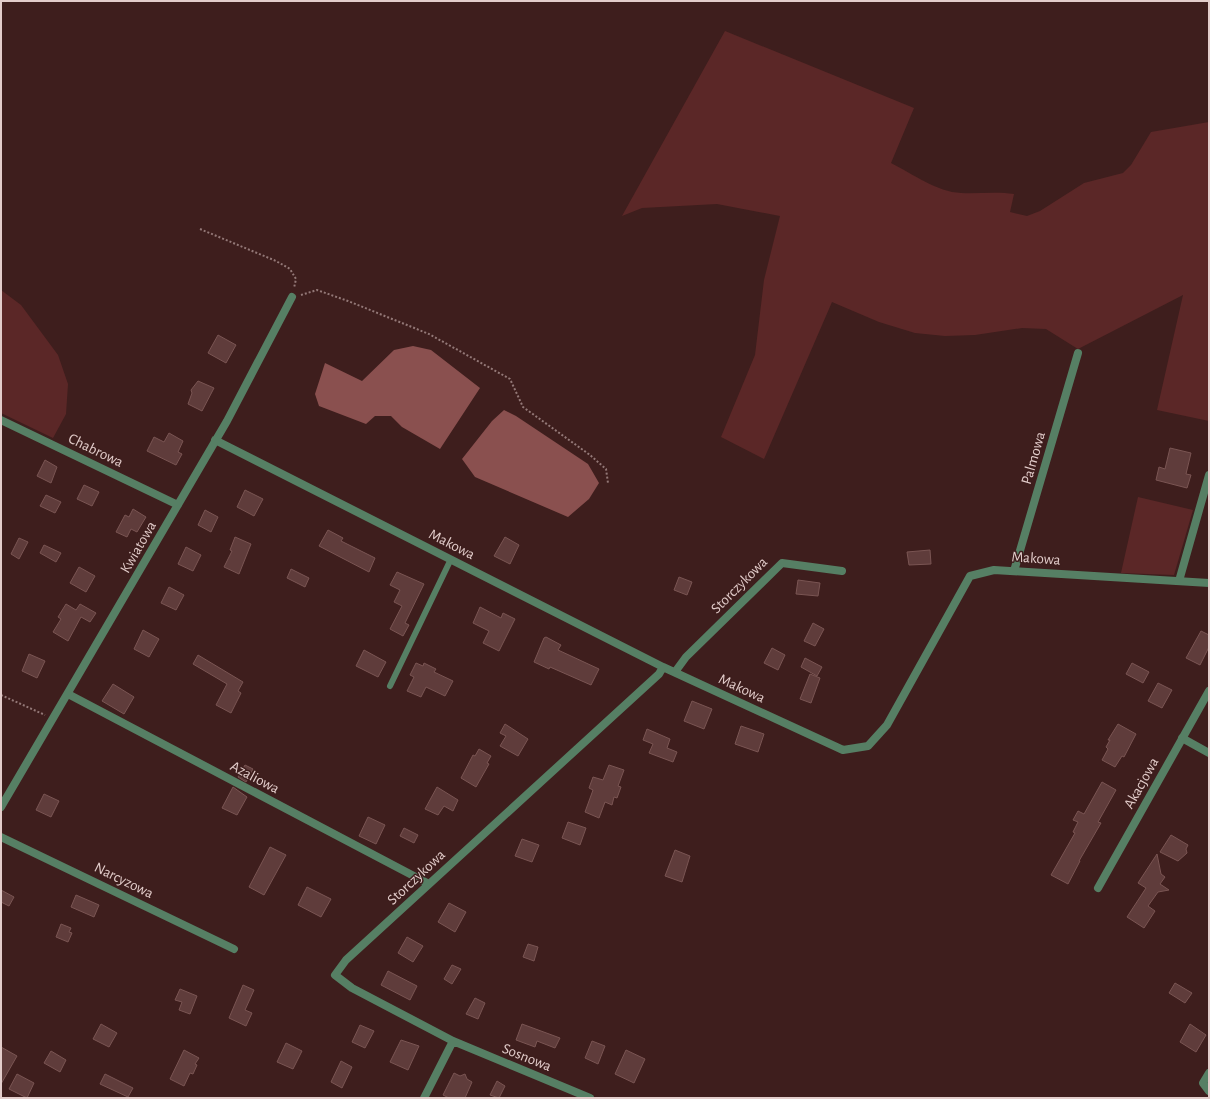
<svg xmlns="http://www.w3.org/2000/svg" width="1210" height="1099" font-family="'Alegreya Sans',sans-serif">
<rect width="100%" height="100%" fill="#3e1e1d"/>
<path fill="#5b2727" d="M725 31 914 108 891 163C913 174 937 192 961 193 979 194 996 191 1014 194L1010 212 1027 216 1040 211 1084 183 1123 173 1131 165 1151 132 1209 122V421L1157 410 1183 295 1078 349 1046 329 1022 328 975 335 945 336 915 333 879 322 832 302 764 459 721 437 755 355 764 280 780 216 717 204 642 208 622 216Z
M1 290 21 305 58 355 68 384 66 414 53 438 1 413Z
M1138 497 1193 510 1174 575 1121 573Z"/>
<path fill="#8a504f" d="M413 346 431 350 480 388 440 449 402 427 391 416H375L366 424 319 406 315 394 325 363 362 381 394 350Z
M504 410 516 416 588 464 599 483 589 499 568 517 475 477 462 459 492 421Z"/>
<path fill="#5f3c3b" stroke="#7a5553" d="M218 335 236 345 226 363 208 353Z
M198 381 214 388 202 411 188 404 192 393 191 390Z
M169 433 183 441 178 452 182 454 176 465 147 451 154 437 164 442Z
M1170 448 1191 453 1186 474 1191 475 1187 488 1156 480 1159 467 1165 469Z
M45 460 57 467 51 483 37 476Z
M84 485 99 492 92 506 77 499Z
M245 490 263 499 254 516 237 507Z
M46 495 61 502 55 513 40 506Z
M133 509 146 517 137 532 131 529 127 537 116 532 125 515 129 517Z
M205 510 218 517 211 532 198 525Z
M328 530 343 538 341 541 375 558 369 572 319 546Z
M235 537 251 544 239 574 224 567 232 551 230 550Z
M505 537 519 545 510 564 494 556Z
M19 538 28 542 19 559 11 554Z
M44 545 61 553 56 562 40 553Z
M186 547 201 555 193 571 178 564Z
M930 550 931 564 909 565 907 552Z
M79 567 95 576 86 592 70 583Z
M291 569 309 578 305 587 287 578Z
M397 572 424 584 405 623 409 625 403 636 390 629 402 606 394 602 400 590 390 585Z
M679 577 692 582 687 595 674 590Z
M798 580 820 583 818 596 796 594Z
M169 587 184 595 176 610 161 603Z
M66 604 76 610 80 604 96 613 90 622 81 617 68 641 53 632 61 619 58 617Z
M480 607 501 618 503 613 515 619 499 651 483 643 489 631 473 623Z
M813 623 824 629 815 646 804 641Z
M143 630 159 639 149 657 134 649Z
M1201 631 1209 635V647L1200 665 1186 658Z
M546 637 561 645 558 650 599 669 591 685 550 667 549 669 534 662 544 638Z
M772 648 785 655 778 670 764 663Z
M364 650 386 662 378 677 356 666Z
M29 654 45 661 37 678 22 671Z
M198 655 243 682 238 691 241 693 231 713 216 705 227 684 193 664Z
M805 658 822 667 817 676 801 667Z
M416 663 423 666 424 663 436 669 434 672 453 681 445 696 426 687 421 697 407 691 414 677 410 675Z
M1132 663 1149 672 1143 683 1126 674Z
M810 674 820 678 811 703 800 699Z
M1158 683 1172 690 1162 708 1148 701Z
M113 684 134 697 124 714 102 701Z
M692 701 712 709 704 729 684 721Z
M505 724 528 739 518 756 500 746 506 736 500 733Z
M1118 724 1136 734 1124 757 1122 756 1115 767 1102 760 1108 749 1106 747 1110 740H1108Z
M741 726 764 734 758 752 735 744Z
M647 729 670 739 667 748 677 752 673 762 649 753 653 744 643 740Z
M479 749 491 756 487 763 489 764 476 787 461 778 473 755 475 756Z
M245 765 253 769 246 782 238 777Z
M609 765 624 770 618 786 621 787 617 798 614 797 612 805 605 802 599 818 585 812 593 790 589 788 593 777 603 780Z
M1102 782 1116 790 1098 822 1101 823 1079 861H1080L1068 884 1051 875 1075 833 1073 832 1078 822 1073 820 1078 811 1084 814Z
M233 787 247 797 237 815 222 808Z
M437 787 458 800 453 811 444 806 438 815 425 809Z
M44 794 59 801 51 817 36 810Z
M368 817 385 825 376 844 359 836Z
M568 822 586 828 580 845 562 838Z
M404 828 418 835 414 843 400 836Z
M1171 835 1188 845 1186 849 1187 853 1178 861 1160 852Z
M522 839 539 845 532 862 515 856Z
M270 847 286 855 264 895 249 887Z
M675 850 690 856 682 882 665 876Z
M1157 854 1161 874 1165 877 1160 884 1169 890 1158 892 1148 906 1155 911 1144 928 1127 917 1146 888 1138 883Z
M307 887 331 899 321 917 298 905Z
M1 890 14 897 9 906 1 902Z
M76 895 99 905 94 917 71 907Z
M449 903 466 912 455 932 438 922Z
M61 924 71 928 69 932 72 933 68 942 56 937Z
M407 937 423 946 413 962 398 953Z
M528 944 538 947 534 961 523 957Z
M452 965 461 969 452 984 444 979Z
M388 971 417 986 410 1000 381 985Z
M1175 983 1192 993 1185 1003 1169 993Z
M243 985 254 990 245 1010 252 1013 246 1026 229 1018Z
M180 989 197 996 190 1014 179 1010 182 1002 175 1000Z
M475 998 485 1003 478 1019 466 1014Z
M101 1024 117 1033 109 1047 93 1039Z
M522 1024 560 1038 555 1048 537 1041 535 1047 516 1040Z
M1190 1024 1206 1035 1196 1052 1180 1042Z
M360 1025 374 1031 365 1048 352 1042Z
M401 1040 419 1046 408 1070 390 1062Z
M592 1041 605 1046 598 1064 585 1058Z
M286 1043 302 1051 293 1069 277 1062Z
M1 1047 17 1056 1 1084Z
M184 1050 199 1058 195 1064 197 1065 193 1074 190 1073 184 1086 170 1079Z
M626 1050 645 1059 634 1083 615 1074Z
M51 1051 66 1060 60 1072 44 1063Z
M341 1061 352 1067 342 1088 331 1082Z
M454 1073 460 1076 465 1074 467 1079 472 1082 465 1098H449L443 1095Z
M17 1074 34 1083 27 1098 9 1089Z
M105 1074 133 1088 128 1097 100 1084Z
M497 1081 505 1086 499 1098 490 1095Z"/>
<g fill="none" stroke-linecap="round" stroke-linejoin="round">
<path stroke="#937877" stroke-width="2" stroke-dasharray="2 2" stroke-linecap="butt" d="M200 229 276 261 290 269 296 279 294 288
M301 295 317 290 348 301 429 334 510 379 523 407 590 455 606 469 608 483
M1 695 45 715"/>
<path stroke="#567f64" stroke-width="6" d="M390 686 451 559"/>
<path stroke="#567f64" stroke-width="8" d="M1 420 178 505
M215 440 663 667 843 750 868 746 887 725 970 576 994 570 1209 583
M1014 571 1078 353
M1179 581 1209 475
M675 672 686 657 782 563 842 571
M68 694 429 884
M1182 738 1209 753
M1 807 227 421 292 297
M1 837 234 949
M1098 888 1209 691
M1209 1073 1203 1083 1209 1091
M424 1098 453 1041
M590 1098 453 1041 352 988 335 975 346 960 659 674 663 667"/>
</g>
<g text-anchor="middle" stroke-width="3" stroke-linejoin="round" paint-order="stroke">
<g font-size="15" fill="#e3cdcb" stroke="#3e1e1d">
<text transform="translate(96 450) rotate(26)" y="5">Chabrowa</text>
<text transform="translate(1033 458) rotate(-74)" y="5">Palmowa</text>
<text transform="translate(452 544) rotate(27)" y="5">Makowa</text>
<text transform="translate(138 547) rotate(-60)" y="5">Kwiatowa</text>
<text transform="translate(1036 558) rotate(4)" y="5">Makowa</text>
<text transform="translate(739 585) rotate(-45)" y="5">Storczykowa</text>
<text transform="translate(742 688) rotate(25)" y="5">Makowa</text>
<text transform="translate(255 777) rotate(28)" y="5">Azaliowa</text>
<text transform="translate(1141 783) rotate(-61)" y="5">Akacjowa</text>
<text transform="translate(416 877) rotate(-43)" y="5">Storczykowa</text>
<text transform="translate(124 880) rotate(26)" y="5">Narcyzowa</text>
<text transform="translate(527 1057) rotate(22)" y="5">Sosnowa</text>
</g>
</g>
<rect width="1210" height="1099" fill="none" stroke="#e3cdcb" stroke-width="4"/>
</svg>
